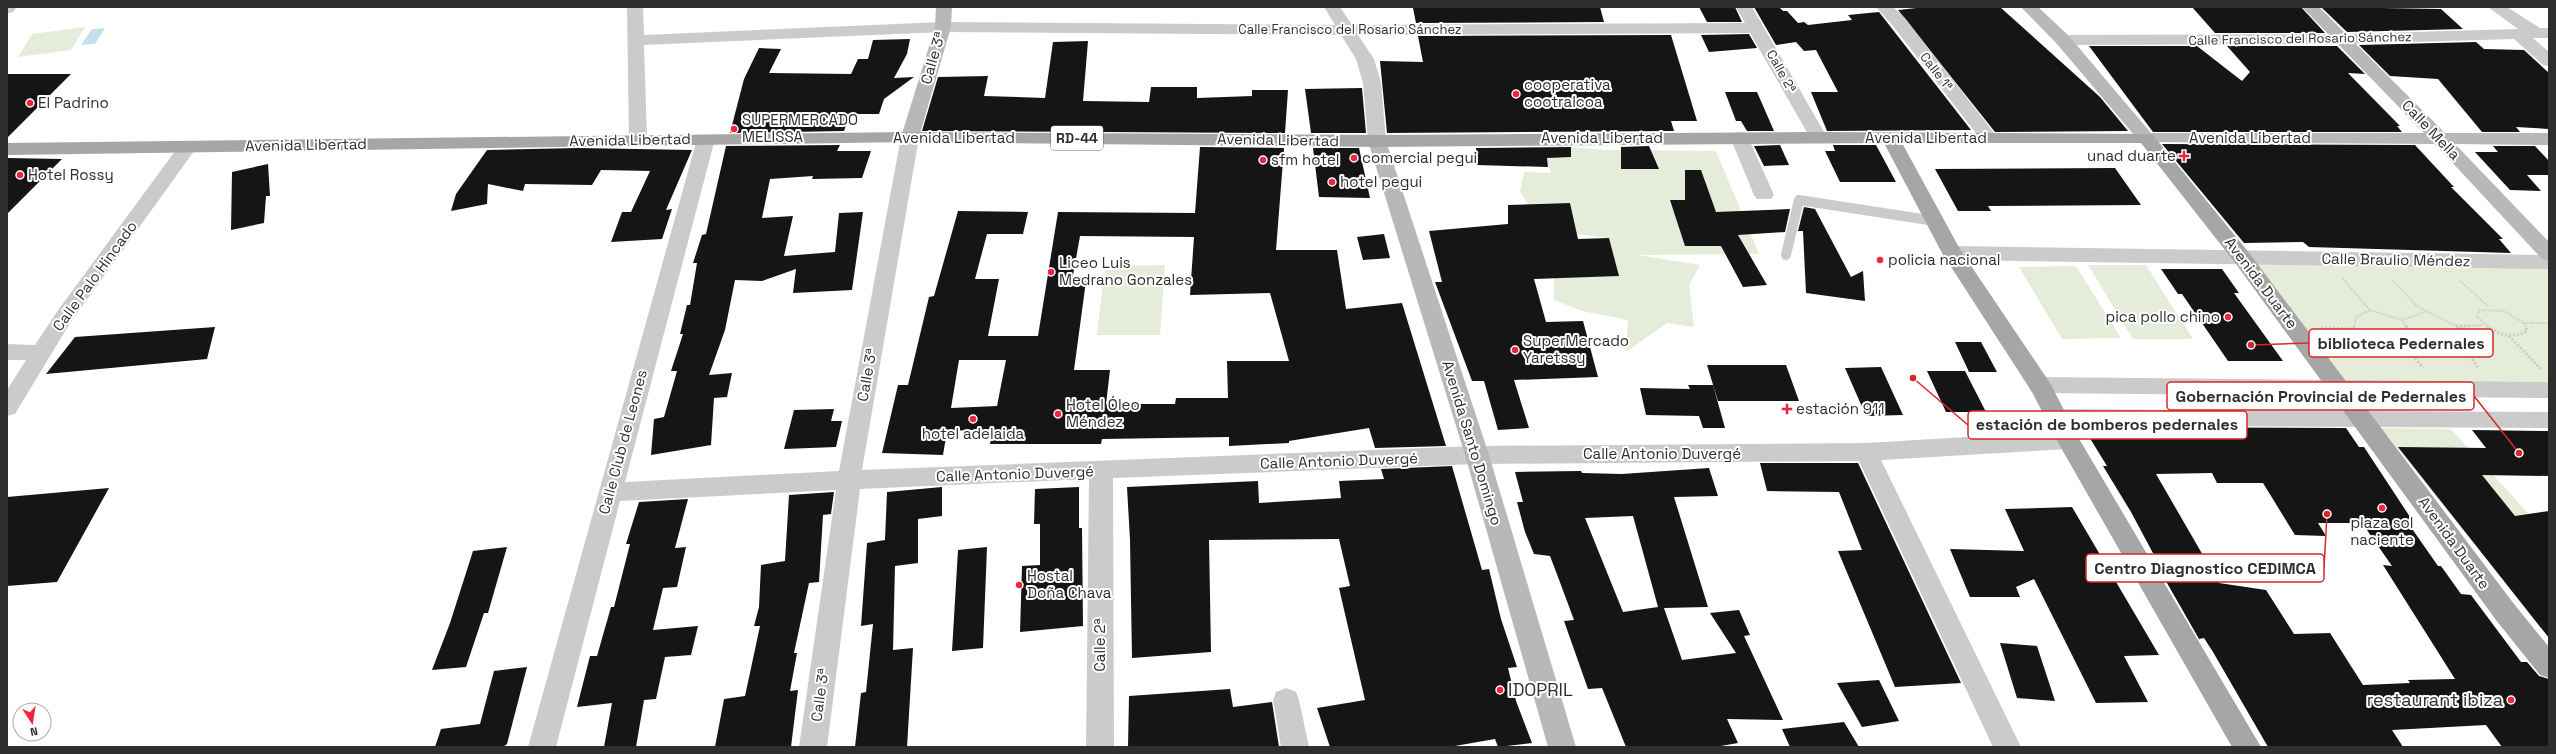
<svg xmlns="http://www.w3.org/2000/svg" width="2556" height="754" font-family="'Space Grotesk',sans-serif">
<rect width="100%" height="100%" fill="#fff"/>
<path fill="#e5ecda" d="M85 27 71 50 18 57 32 34Z
M1558 146 1606 150 1716 151 1759 254 1638 255 1700 265 1689 285 1694 327 1667 323 1626 352 1628 320 1582 311 1554 300V278L1619 276 1609 238 1577 234 1570 203 1528 204 1520 192 1524 172 1551 173 1547 159Z
M2247 261 2549 268V392L2349 396Z
M1165 265 1160 335H1097L1105 266Z
M2088 265H2146L2193 339H2133Z
M2076 266 2121 338 2062 339 2019 267Z
M2381 428 2451 429 2549 536 2502 578Z"/>
<path fill="#c5e0ed" d="M105 28 95 44 81 45 92 29Z"/>
<path fill="#151515" fill-rule="evenodd" d="M1483 7H1600L1604 22 1416 23 1413 8Z
M1699 7H1735L1742 22H1707Z
M1754 7H1779L1783 11H1787L1798 23 1804 22 1808 25 1852 20 1848 15 1879 12 1971 130 1827 131 1811 92H1838L1816 50 1804 51 1796 42 1776 45Z
M1926 7H2000L2100 97 2128 131 1995 132 1898 10Z
M2192 7H2301L2325 33H2215Z
M2321 7 2441 9 2463 29 2347 32Z
M1749 34 1757 48 1709 52 1701 35Z
M1671 35 1697 121H1671L1674 131 1387 133 1380 61 1423 62 1418 36Z
M910 39 907 54 894 78 914 77 884 99 879 114H850L844 131 730 133 744 79 759 48 781 49 769 73 851 74 858 59H868L873 40Z
M1088 41 1083 101 1149 102 1151 87H1197V98L1252 96V90H1288L1285 133 922 131 938 77 988 76 984 96 1045 98 1053 42Z
M2476 42 2484 49 2524 50 2549 73V129L2516 127 2520 132H2482L2438 79 2390 76 2359 45Z
M2089 46H2197L2242 81 2250 72 2227 46H2337L2365 74 2348 73 2400 126H2397L2402 132H2153Z
M7 74H71L7 138Z
M1362 88 1366 133H1311L1305 89Z
M1725 92H1757L1774 131H1747L1741 121H1736Z
M2162 144 2415 145 2454 187H2451L2503 239H2499L2511 253 2309 247 2303 242 2244 243Z
M840 145 837 151H871L862 178 812 179 813 176 770 179 762 218 793 216 784 256 835 252 839 213 863 212 852 290 793 293 796 269 762 281 735 280 725 330 709 375 732 373 727 397 714 398 711 445 651 455 654 419 664 417 677 371H671L683 334H680L687 305H690L697 263H693L702 235 706 234 726 146Z
M1780 145 1789 165 1764 166 1754 146Z
M1833 145H1876L1896 182H1840L1825 151H1835Z
M1649 146 1659 169H1621V147Z
M2493 146H2535L2549 161V175H2527L2541 191 2510 190 2475 152H2498Z
M1200 147 1284 148 1276 250H1337L1346 309 1402 303 1446 446 1375 448 1369 428 1289 441V443L1229 446V437L1102 439 1101 444H990L993 429 947 431 943 455 882 453 898 385H908L929 297 934 296 958 211 1028 212 1023 234H987L975 279H999L988 336H1038L1058 212 1195 213ZM1080 236 1194 237 1190 295 1270 293 1289 361H1227L1228 398H1176L1175 404H1106L1110 370H1074L1086 281H1072ZM959 360H1006L997 406 951 408Z
M1571 147V157L1547 158 1548 167 1477 165 1476 148Z
M578 148 692 150 666 210 672 209 662 239 611 242 622 212H631L650 171 601 170 592 185 525 184 523 191 488 184 487 204 451 211 456 194 487 150Z
M1313 148H1359L1370 198 1319 197Z
M7 158 62 159 7 214Z
M268 164 270 196H266L264 223 231 230 232 172Z
M2115 168 2141 205 1988 206 1991 211H1958L1935 169Z
M1685 170H1701L1716 212 1790 209 1785 232 1738 235 1767 285 1743 287 1721 246H1685L1670 200H1685Z
M1570 203 1578 239 1609 238 1619 276 1534 279 1546 322 1583 321 1598 377 1514 380 1529 428 1498 430 1484 381H1472L1435 282H1442L1429 231 1508 224V205Z
M1804 207 1815 209 1851 277 1863 271 1865 301 1806 293 1803 231H1798Z
M1384 234 1390 258 1363 260 1357 237Z
M2161 269H2222L2239 293H2234L2283 361H2228L2182 294H2178Z
M215 327 207 359 46 374 75 337Z
M1955 342H1981L1997 372H1969Z
M1707 365H1786L1799 401H1718Z
M1881 367 1903 415 1866 416 1845 368Z
M1927 371H1965L1986 412H1946Z
M1688 385H1713L1725 428H1703L1699 416 1646 415 1640 388 1690 389Z
M834 409 831 421H842L836 447 784 449 794 410Z
M2083 427 2346 428 2359 447H2364L2414 523H2408L2438 566H2441L2461 594 2471 595 2521 662H2527L2539 676 2549 679V747H2502L2486 725 2392 730 2403 747H2268L2213 652 2204 638 2199 639 2151 555H2154L2131 512 2103 466H2107ZM2212 473 2217 483H2263L2295 535 2326 536 2318 523H2362L2392 566 2383 565 2455 679 2408 680 2410 683 2363 685 2330 633 2294 634 2266 590 2219 583 2156 474Z
M2472 430 2549 431V476L2482 475 2515 516 2549 511V638L2398 447 2486 448Z
M1760 463H1858L1961 683 1895 687 1838 551 1862 550 1839 492 1767 491Z
M1452 466 1482 570 1489 569 1501 619 1517 667 1508 668 1516 701 1532 743 1498 747 1495 739 1449 747H1330L1317 708 1365 700 1339 588 1350 586 1339 539 1209 540 1211 652 1132 658 1130 540 1127 487 1258 481 1259 503 1341 498 1339 481 1384 479 1381 469Z
M1709 468 1718 496 1674 497 1708 607 1664 608 1682 660 1736 653 1710 613 1739 610 1750 635 1744 636 1783 720 1727 719 1738 743 1715 747H1626L1602 688 1588 689 1564 621 1574 620 1558 577 1550 556 1534 554 1525 532 1517 502H1523L1515 472 1581 471 1582 473 1622 474ZM1633 516 1658 607 1623 612 1585 518Z
M942 487V516L918 519V563L895 566 893 650 913 648 907 747H855L861 693 866 692 873 624 861 626 867 543 885 540 887 492Z
M1079 487V528H1082L1083 626 1020 632 1022 566 1040 565V524H1034L1035 489Z
M109 488 57 582 7 586V497Z
M834 492 831 514 823 515 819 582 809 583 794 653H797L790 691 798 690 791 747H715L724 699 745 696 760 626H754L759 607 761 565 785 561 789 495Z
M688 499 675 548 686 547 677 587 663 588 653 630 698 626 691 655 665 657 656 699 644 700 636 747H604L612 703 577 707 590 656H597L611 607H614L630 544H626L639 502Z
M2072 507 2159 655 2124 656 2148 702 2096 703 2034 579 2016 587 2020 597H1970L1950 549 2024 551 2005 509Z
M507 547 488 613H484L466 667 432 670 450 623 473 551Z
M987 547 983 648 952 651 958 550Z
M2000 643 2037 646 2055 701 2017 698Z
M527 667 507 744 503 747H435L441 729 480 724 494 671Z
M1879 680 1899 721 1862 727 1837 683Z
M1230 689 1233 707 1272 702 1279 747H1128L1129 696Z
M1844 722 1859 747H1790L1782 729Z"/>
<g fill="none" stroke-linecap="round" stroke-linejoin="round">
<path stroke="#cbcbcb" stroke-width="2" stroke-dasharray="1.5 1.5" stroke-linecap="butt" d="M2343 279 2370 310 2402 320 2427 311
M2392 280 2417 306 2458 327 2483 325
M2460 281 2489 307
M2402 320 2407 327
M2524 323H2549
M2524 323 2526 327
M2354 327 2356 317 2370 310
M2488 327 2477 316 2480 310 2504 311 2524 323"/>
<path stroke="#cbcbcb" stroke-width="3" stroke-dasharray="2 2" stroke-linecap="butt" d="M2406 326 2409 330 2402 344 2423 368
M2456 326H2469
M2487 326C2500 335 2513 339 2527 331L2525 326
M2458 327 2461 343 2479 369
M2321 328 2354 329 2372 338 2402 344
M2354 329V326
M2409 330 2437 332 2461 343
M2509 336 2542 370"/>
<path stroke="#cbcbcb" stroke-width="10" d="M1786 255 1799 200 1935 221"/>
<path fill="#cbcbcb" fill-rule="evenodd" d="M7 7H17L13 12 7 14Z
M627 7H643L644 35 943 22 1335 25 1324 7H1340L1352 25 1745 23 1736 7H1752L1827 137 1824 141H1812L1750 33 1358 35 1374 59 1381 83 1386 141 1383 145H1371L1368 141 1363 83 1356 59 1341 35 943 32 644 45 647 139 644 143H632L629 139Z
M1876 7H1893L1905 18 1994 133 1997 137 1994 141H1982L1893 26Z
M2488 7H2507L2540 28H2549V38H2533L2549 52V66L2543 65 2514 39 2343 44 2063 45 2057 44 2055 40 2057 36 2063 35 2343 34 2518 29Z
M910 132 916 133 919 137 862 470 1477 446 1866 443 2068 431 2076 434 2079 440 2076 446 2068 449 1881 460 2021 747H1993L1859 461 1477 464 1113 478 1114 747H1086L1089 479 860 489 827 747H799L836 490 620 501 556 747H528L697 139 700 135H712L715 139 625 482 839 471 901 137 904 133Z
M1739 132 1745 133 1748 137 1774 195 1771 199H1757L1754 195 1730 137 1733 133Z
M188 141 195 143 197 147 70 323 15 414 7 416V390L26 360H7V344L35 345 56 313 181 143Z
M1952 246 2549 255V269L1952 260 1945 258 1942 253 1945 248Z
M2039 377 2549 382V398L2039 393 2031 391 2028 385 2031 379Z
M2057 409 2549 412V428L2057 425 2049 423 2046 417 2049 411Z
M1286 688 1296 692 1299 700 1309 747H1281L1273 700 1276 692Z"/>
<path fill="#b8b8b8" fill-rule="evenodd" d="M936 7H952L951 27 919 137 916 141H904L901 137 935 27Z
M2021 7H2038L2069 36 2151 133H2424L2302 7H2319L2445 133H2549V145L2455 144 2549 242V261L2542 259 2435 144 2140 142 2057 44Z
M1377 135 1383 137 1386 141 1489 455 1576 747H1548L1465 455 1368 141 1371 137Z"/>
<path fill="#a6a6a6" fill-rule="evenodd" d="M910 132 1377 135 1818 132 2152 134 2250 254 2514 604 2549 647V678L2540 675 2496 620 2236 264 2141 143H1902L1961 251 2050 383 2078 437 2261 747H2232L2060 446 2032 392 1942 253 1884 143 1377 147 910 142 7 155V143Z"/>
</g>
<g fill="#ef253f" stroke="#fff" stroke-width="1.5">
<circle cx="1516" cy="94" r="4"/>
<circle cx="30" cy="103" r="4"/>
<circle cx="734" cy="129" r="4"/>
<path d="M2182 150h4v4h4v4h-4v4h-4v-4h-4v-4h4z"/>
<circle cx="1354" cy="158" r="4"/>
<circle cx="1263" cy="160" r="4"/>
<circle cx="20" cy="175" r="4"/>
<circle cx="1332" cy="182" r="4"/>
<circle cx="1880" cy="260" r="4"/>
<circle cx="1051" cy="272" r="4"/>
<circle cx="2228" cy="317" r="4"/>
<circle cx="1515" cy="350" r="4"/>
<path d="M1785 403h4v4h4v4h-4v4h-4v-4h-4v-4h4z"/>
<circle cx="1058" cy="414" r="4"/>
<circle cx="973" cy="419" r="4"/>
<circle cx="2382" cy="508" r="4"/>
<circle cx="1019" cy="585" r="4"/>
<circle cx="1500" cy="690" r="4"/>
<circle cx="2511" cy="700" r="4"/>
</g>
<g text-anchor="middle" stroke-width="4" stroke-linejoin="round" paint-order="stroke">
<g font-size="13" fill="#2e2e2e" stroke="#fff">
<text x="1350" y="34">Calle Francisco del Rosario Sánchez</text>
<text transform="translate(2300 38) rotate(-1)" y="5">Calle Francisco del Rosario Sánchez</text>
<text transform="translate(1782 71) rotate(61)" y="5">Calle 2ª</text>
<text transform="translate(1937 71) rotate(52)" y="5">Calle 1ª</text>
</g>
<rect fill="#fff" stroke="#6d6d6d" stroke-width="1" x="1051" y="126" width="52" height="24" rx="3"/>
<g font-size="14" font-weight="bold" fill="#2e2e2e">
<text x="1077" y="143">RD-44</text>
</g>
<g font-size="15" fill="#2e2e2e" stroke="#fff">
<text transform="translate(933 58) rotate(-74)" y="5">Calle 3ª</text>
<text transform="translate(2431 130) rotate(46)" y="5">Calle Mella</text>
<text x="954" y="143">Avenida Libertad</text>
<text x="1602" y="143">Avenida Libertad</text>
<text x="1926" y="143">Avenida Libertad</text>
<text x="2250" y="143">Avenida Libertad</text>
<text transform="translate(630 140) rotate(-1)" y="5">Avenida Libertad</text>
<text transform="translate(1278 140) rotate(1)" y="5">Avenida Libertad</text>
<text transform="translate(306 145) rotate(-1)" y="5">Avenida Libertad</text>
<text transform="translate(2396 260) rotate(1)" y="5">Calle Braulio Méndez</text>
<text transform="translate(95 276) rotate(-54)" y="5">Calle Palo Hincado</text>
<text transform="translate(2261 283) rotate(53)" y="5">Avenida Duarte</text>
<text transform="translate(867 375) rotate(-80)" y="5">Calle 3ª</text>
<text transform="translate(623 442) rotate(-75)" y="5">Calle Club de Leones</text>
<text transform="translate(1472 443) rotate(73)" y="5">Avenida Santo Domingo</text>
<text x="1662" y="459">Calle Antonio Duvergé</text>
<text transform="translate(1339 461) rotate(-2)" y="5">Calle Antonio Duvergé</text>
<text transform="translate(1015 474) rotate(-2)" y="5">Calle Antonio Duvergé</text>
<text transform="translate(2454 543) rotate(54)" y="5">Avenida Duarte</text>
<text transform="translate(1100 645) rotate(-90)" y="5">Calle 2ª</text>
<text transform="translate(820 695) rotate(-82)" y="5">Calle 3ª</text>
</g>
<g font-size="15" fill="#2e2e2e" stroke="#fff" text-anchor="start">
<text x="1524" y="90">cooperativa<tspan x="1524" dy="17">cootralcoa</tspan></text>
<text x="38" y="108">El Padrino</text>
<text x="742" y="125">SUPERMERCADO<tspan x="742" dy="17">MELISSA</tspan></text>
<text x="2176" y="161" text-anchor="end">unad duarte</text>
<text x="1362" y="163">comercial pegui</text>
<text x="1271" y="165">sfm hotel</text>
<text x="28" y="180">Hotel Rossy</text>
<text x="1340" y="187">hotel pegui</text>
<text x="1888" y="265">policia nacional</text>
<text x="1059" y="268">Liceo Luis<tspan x="1059" dy="17">Medrano Gonzales</tspan></text>
<text x="2220" y="322" text-anchor="end">pica pollo chino</text>
<text x="1523" y="346">SuperMercado<tspan x="1523" dy="17">Yaretssy</tspan></text>
<text x="1066" y="410">Hotel Óleo<tspan x="1066" dy="17">Méndez</tspan></text>
<text x="1796" y="414">estación 911</text>
<text x="973" y="439" text-anchor="middle">hotel adelaida</text>
<text x="2382" y="528" text-anchor="middle">plaza sol<tspan x="2382" dy="17">naciente</tspan></text>
<text x="1027" y="581">Hostal<tspan x="1027" dy="17">Doña Chava</tspan></text>
</g>
<g font-size="18" fill="#2e2e2e" stroke="#fff" text-anchor="start">
<text x="1508" y="696">IDOPRIL</text>
<text x="2503" y="706" text-anchor="end">restaurant ibiza</text>
</g>
</g>
<path fill="none" stroke="#d62828" stroke-width="1.5" d="M2251 345L2309 343M2519 453L2474 396M1913 378L1968 425M2327 514L2324 568"/>
<g fill="#d62828" stroke="#fff" stroke-width="1.5">
<circle cx="2251" cy="345" r="4"/>
<circle cx="2519" cy="453" r="4"/>
<circle cx="1913" cy="378" r="4"/>
<circle cx="2327" cy="514" r="4"/>
</g>
<g fill="#fff" stroke="#d62828" stroke-width="1.5">
<rect x="2309" y="329" width="184" height="28" rx="4"/>
<rect x="2167" y="382" width="307" height="28" rx="4"/>
<rect x="1968" y="411" width="279" height="28" rx="4"/>
<rect x="2086" y="554" width="238" height="28" rx="4"/>
</g>
<g font-size="16" text-anchor="middle" font-weight="bold" fill="#2e2e2e">
<text x="2401" y="349">biblioteca Pedernales</text>
<text x="2321" y="402">Gobernación Provincial de Pedernales</text>
<text x="2107" y="430">estación de bomberos pedernales</text>
<text x="2205" y="574">Centro Diagnostico CEDIMCA</text>
</g>
<rect width="2556" height="754" fill="none" stroke="#2e2e2e" stroke-width="16"/>
<g transform="translate(32 722) rotate(168)"><circle r="19" fill="#ffffff" stroke="#ababab"/>
<path d="M0-3L7 15L0 10L-7 15Z" fill="#ef253f"/>
<text y="-6" font-size="11" font-weight="bold" text-anchor="middle" fill="#2e2e2e">N</text>
</g>
</svg>
